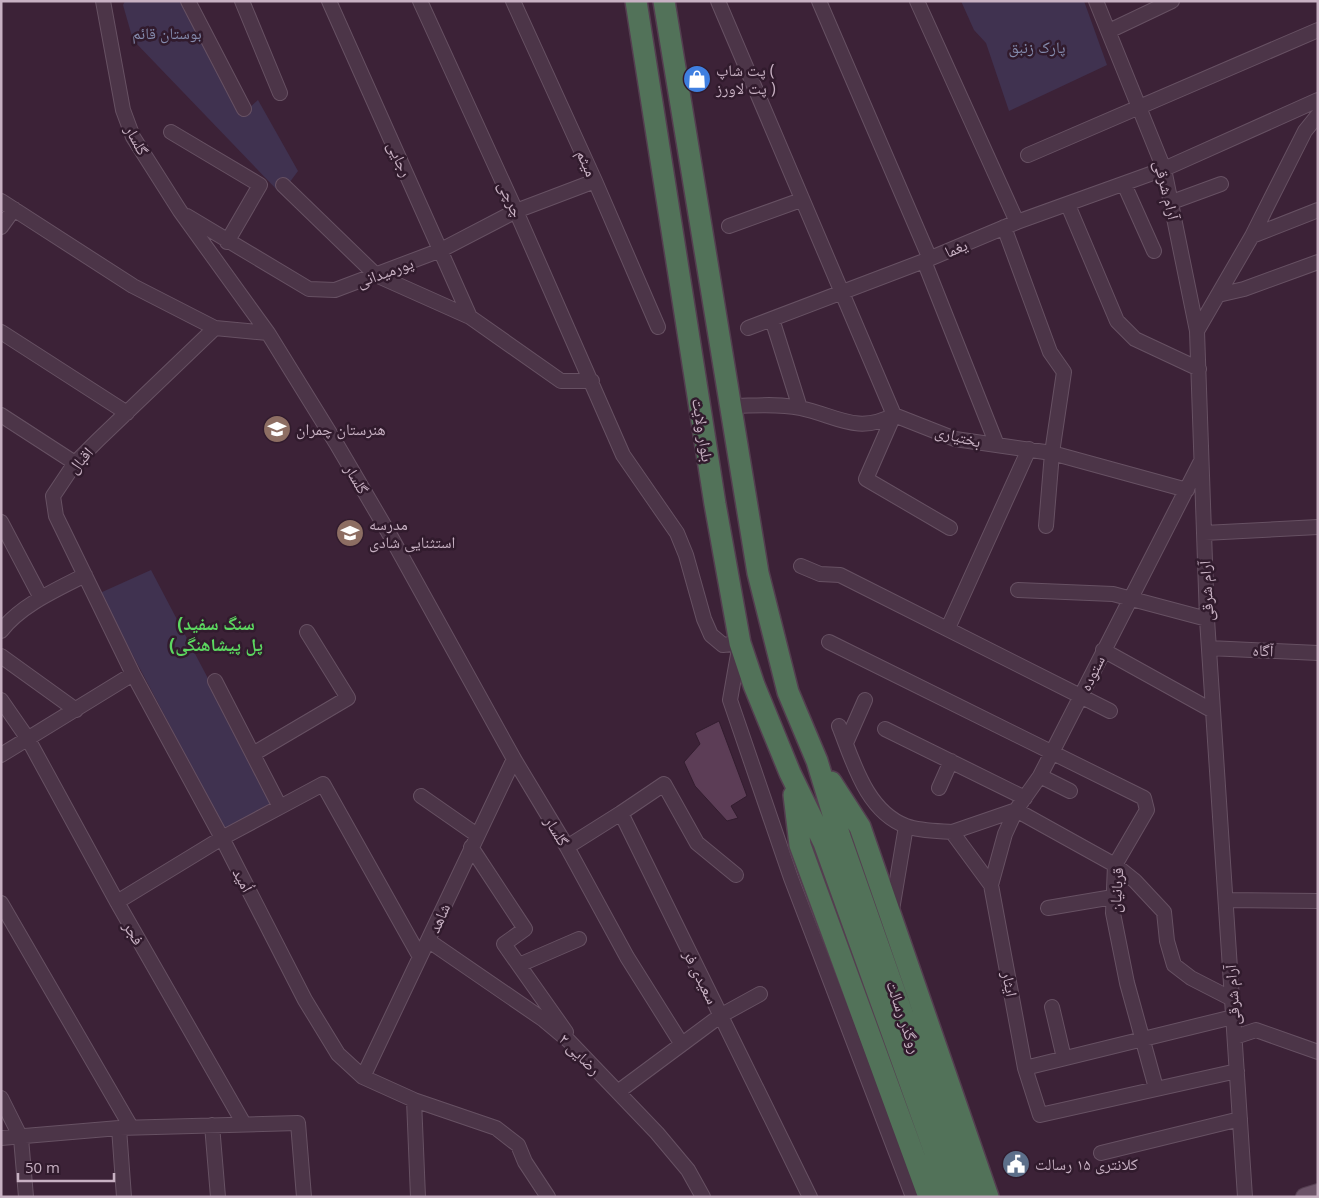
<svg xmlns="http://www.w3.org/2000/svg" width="1319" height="1198" font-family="'Open Sans','Noto Naskh Arabic',sans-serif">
<rect width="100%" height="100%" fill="#3c2237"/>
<path fill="#403250" d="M125 1H184L240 116 258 100 298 171 281 194 133 40 123 5Z
M961 1H1084L1107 65 1009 111 986 43 974 30Z
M151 570 274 804 225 830 100 593Z"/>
<path fill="#5c3d56" stroke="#331d2f" d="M719 721 747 796 731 806 738 818 727 821 695 786 684 762 700 744 695 733Z"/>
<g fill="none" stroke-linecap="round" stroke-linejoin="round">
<g stroke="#675163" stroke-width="16">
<path id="minor" d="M103 1 123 110 133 137 180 211 268 333 336 443 391 537 514 759 567 847 627 957 681 1043
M188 1 244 109
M242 1 280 93
M329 1 470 317
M420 1 516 211 623 455 677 533 686 555 704 619 711 635 723 645 740 643 730 700 791 878 913 1197
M513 1 595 181 658 327
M718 1 894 415 866 479 950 528
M819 1 930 259
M917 1 1017 222
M1096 1 1164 169 1197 331 1207 619 1245 1197
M1109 31 1172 1
M171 132 260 185 227 242
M1028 155 1318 30
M1124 184 1154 251
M283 185 376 275 470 317 561 381H592
M1 201 133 286 215 328
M1172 202 1221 184
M1068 205 1117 321 1135 339 1199 369
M187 216 309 289 335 290 441 250 516 211 595 181
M729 226 801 200
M1 227 14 209
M1004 227 1050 352 1064 372 1052 453 1046 526
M1252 236 1318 210
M924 261 997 445
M1218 295 1244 289 1318 262
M772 319 800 408
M748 328 924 261 1017 222 1164 169 1318 100
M1197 331 1252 236 1305 131 1318 115
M1 332 127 413
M268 333 215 328 98 440 75 463 53 496 56 516 133 674 222 838 305 1000 338 1054 363 1077 414 1100 496 1128 518 1145 525 1162 548 1197
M730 406C752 406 778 403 800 408 835 415 857 435 894 415L955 439 1052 453 1187 490
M1 415 75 463
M1 522 41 598
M1204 533 1318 527
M801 566 820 574 840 575 1110 711
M1018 590 1113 594 1207 619
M948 628 1029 449
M1 631C21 605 56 590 85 575
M829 642 1144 798 1147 810 1115 865 1113 913 1127 983 1156 1088
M1209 648 1318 653
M1103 650 1213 711
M1 656 76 710
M215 681 280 807 323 784 420 957
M1 700 28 739 117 902 244 1124
M839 726C853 761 866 811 906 826 920 831 938 831 952 832L991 885 1025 1068 1040 1115 1237 1071
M885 729 1025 798
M846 743 865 700
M253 754 348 698 307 632
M1 755 133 674
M1040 776 1070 791
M939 788 951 761
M421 796 477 835
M621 813 664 784 697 843 736 875
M952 832 1016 810 1115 865 1135 881 1164 912 1167 941 1174 965 1191 978 1232 999
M471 847 525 929 504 944 566 1032
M567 847 621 813 810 1197
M991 885 1005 834 1016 810 1040 776 1200 463
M1226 900 1318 901
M117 902 222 838 280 807
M1 903 131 1127
M1048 908 1113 897
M892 910 906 826
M429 941 544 1020 568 1040 657 1133 688 1170 703 1197
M519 965 579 939
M1052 1007 1064 1058
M1235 1037 1256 1030 1318 1052
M1025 1068 1233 1017
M363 1077 514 759
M619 1091 720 1016 760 994
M1 1098 21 1138 26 1197
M414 1100 418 1197
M212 1125 218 1197
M119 1128 124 1197
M1 1138 119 1128 298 1123 304 1197
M1101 1153 1240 1119"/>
</g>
<g stroke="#553f51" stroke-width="20">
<path id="major" d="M1305 1197 1318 1193"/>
</g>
<g stroke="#543e50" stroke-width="24">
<path id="highway" d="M636 1 715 504 740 643 754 685 790 773 824 843 951 1197
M664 1 758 573 788 692 817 761 840 837 967 1197
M831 782 860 827 988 1197
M794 795 800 845 929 1197"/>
</g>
<use href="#minor" stroke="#4c3548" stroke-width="14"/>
<use href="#major" stroke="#6c5368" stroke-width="18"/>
<use href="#highway" stroke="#527259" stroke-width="21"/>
</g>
<defs>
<g id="shop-disc" transform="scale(1.4375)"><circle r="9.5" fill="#3f7fe0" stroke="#311b2d"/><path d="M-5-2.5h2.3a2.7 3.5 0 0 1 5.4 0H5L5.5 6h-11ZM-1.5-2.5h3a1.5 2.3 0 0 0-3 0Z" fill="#fff"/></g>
<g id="school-disc" transform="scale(1.4375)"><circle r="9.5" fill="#8d6e63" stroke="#311b2d"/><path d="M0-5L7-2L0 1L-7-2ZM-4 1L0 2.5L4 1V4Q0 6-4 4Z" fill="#fff"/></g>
<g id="civic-disc" transform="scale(1.4375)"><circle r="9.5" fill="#5c6f8a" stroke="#311b2d"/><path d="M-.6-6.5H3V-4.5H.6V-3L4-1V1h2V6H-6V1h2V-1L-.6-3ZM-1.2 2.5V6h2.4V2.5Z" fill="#fff"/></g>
</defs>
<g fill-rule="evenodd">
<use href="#shop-disc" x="697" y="79"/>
<use href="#school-disc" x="277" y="429"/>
<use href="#school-disc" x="350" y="533"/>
<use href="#civic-disc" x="1016" y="1164"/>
</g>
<g text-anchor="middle" stroke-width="5" stroke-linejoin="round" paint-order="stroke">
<g font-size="16" fill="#858cae" stroke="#311b2d">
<text x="167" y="39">بوستان قائم</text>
<text x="1037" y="53">پارک زنبق</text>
</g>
<g font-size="16" fill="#c8b1c3" stroke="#311b2d" text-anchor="start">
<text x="716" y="76">پت شاپ (<tspan x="716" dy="18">پت لاورز )</tspan></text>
<text x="296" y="435">هنرستان چمران</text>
<text x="369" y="530">مدرسه<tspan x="369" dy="18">استثنایی شادی</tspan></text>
<text x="1035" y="1170">کلانتری ۱۵ رسالت</text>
</g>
<g font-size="16" fill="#c8b1c3" stroke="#311b2d">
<text transform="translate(137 140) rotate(62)" y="6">گلسار</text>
<text transform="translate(400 159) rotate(66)" y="6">رجایی</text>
<text transform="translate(587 163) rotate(66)" y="6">میثم</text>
<text transform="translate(1167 190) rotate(76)" y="6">آرام شرقی</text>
<text transform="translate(511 199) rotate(66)" y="6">چرچی</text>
<text transform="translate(956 248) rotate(-23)" y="6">یغما</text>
<text transform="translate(385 272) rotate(-20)" y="6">پورمیدانی</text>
<text transform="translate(703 430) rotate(81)" y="6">بلوار ولایت</text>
<text transform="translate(958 436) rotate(14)" y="6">بختیاری</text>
<text transform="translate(80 460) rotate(-49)" y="6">اقبال</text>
<text transform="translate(357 479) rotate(60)" y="6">گلسار</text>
<text transform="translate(1206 591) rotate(-93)" y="6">آرام شرقی</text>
<text transform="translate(1263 650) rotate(2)" y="6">آگاه</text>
<text transform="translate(1092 673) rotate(-64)" y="6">ستوده</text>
<text transform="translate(557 831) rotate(59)" y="6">گلسار</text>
<text transform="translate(243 880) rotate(62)" y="6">اُمید</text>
<text transform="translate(1116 890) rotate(-86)" y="6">قربانیان</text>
<text transform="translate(439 918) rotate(-66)" y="6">شاهد</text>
<text transform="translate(134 933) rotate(60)" y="6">فجر</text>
<text transform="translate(701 977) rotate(64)" y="6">سعیدی فر</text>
<text transform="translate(1010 984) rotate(79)" y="6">ایثار</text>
<text transform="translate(1232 995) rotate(-94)" y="6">آرام شرقی</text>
<text transform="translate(904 1017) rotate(71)" y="6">روگذر رسالت</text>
<text transform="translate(580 1054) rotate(45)" y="6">رضایی ۲</text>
</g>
<g font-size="18" font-weight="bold" fill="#5cd860" stroke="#311b2d">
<text x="216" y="630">(سنگ سفید<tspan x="216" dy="21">(پل پیشاهنگی</tspan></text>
</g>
</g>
<rect width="1319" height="1198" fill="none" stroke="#c8b1c3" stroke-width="5"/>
<path d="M18 1173v8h96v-8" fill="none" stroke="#c8b1c3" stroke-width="2.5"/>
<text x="25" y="1173" font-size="15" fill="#c8b1c3" stroke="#311b2d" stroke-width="4" paint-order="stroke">50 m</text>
</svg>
